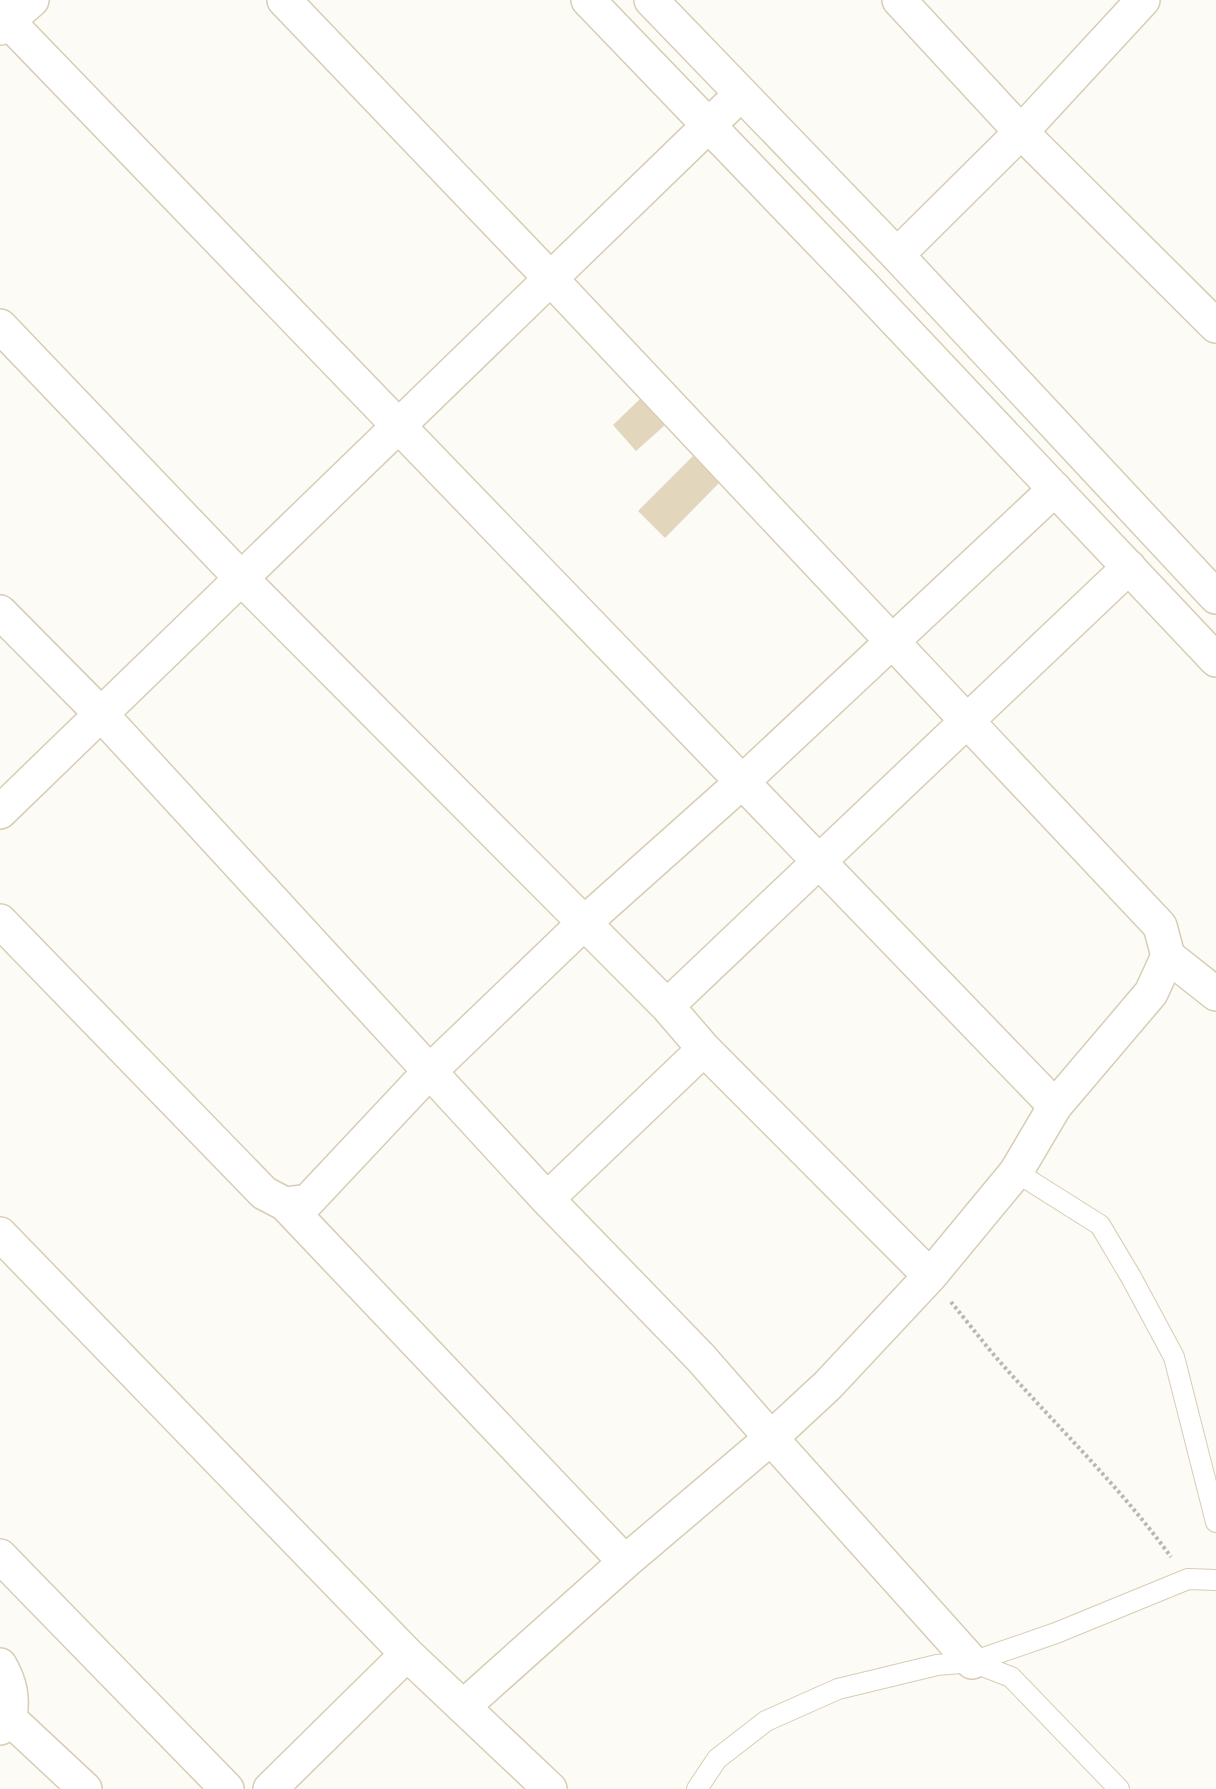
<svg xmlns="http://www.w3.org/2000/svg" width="1216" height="1789" font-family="'Golos Text',sans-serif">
<rect width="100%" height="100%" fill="#fdfbf6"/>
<path fill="#e2d6bd" d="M640 399 665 425 636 451 613 425Z
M693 456 719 483 665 538 638 511Z"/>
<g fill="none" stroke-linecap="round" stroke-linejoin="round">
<g stroke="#d8cdb4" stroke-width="22">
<path id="lane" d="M1016 1172 1100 1225 1131 1277 1174 1357 1216 1522
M972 1662 1056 1633 1188 1579 1216 1580
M697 1789 717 1759 766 1721 838 1689 937 1665 972 1662 1011 1677 1119 1789"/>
</g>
<g stroke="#d8cdb4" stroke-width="36">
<path id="street" d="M899 0 1021 132 1216 326
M0 13 1055 1106
M0 28 32 0
M897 255 1021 132 1143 0
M0 326 241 578 667 1006 704 1049 930 1276
M0 612 101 714 547 1199 701 1358 771 1438 828 1385 930 1276 1016 1172 1055 1106 1151 993 1168 956 1160 926 550 278 284 0
M0 812 741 94
M0 921 264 1193 285 1204 308 1201 430 1071 584 923 742 782 1055 489
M1168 956 1216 994
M667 1006 1129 567
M547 1199 704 1049
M285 1204 625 1562
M0 1234 407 1654 550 1789
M0 1556 227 1789
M0 1665C11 1684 13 1698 10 1719L0 1728
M463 1707 625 1562 771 1438 972 1662
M10 1719 85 1789
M270 1789 407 1654"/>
</g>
<g stroke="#d8cdb4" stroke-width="36">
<path id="secondary" d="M588 0 863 286 1216 660
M651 0 897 255 1216 597"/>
</g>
<path stroke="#bab7b1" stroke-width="4" stroke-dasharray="3 3" stroke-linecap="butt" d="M951 1302C965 1319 979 1337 994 1355 1053 1423 1118 1484 1171 1557"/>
<use href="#lane" stroke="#fff" stroke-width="20"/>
<use href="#street" stroke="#fff" stroke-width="33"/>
<use href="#secondary" stroke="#fff" stroke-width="33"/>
</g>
</svg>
